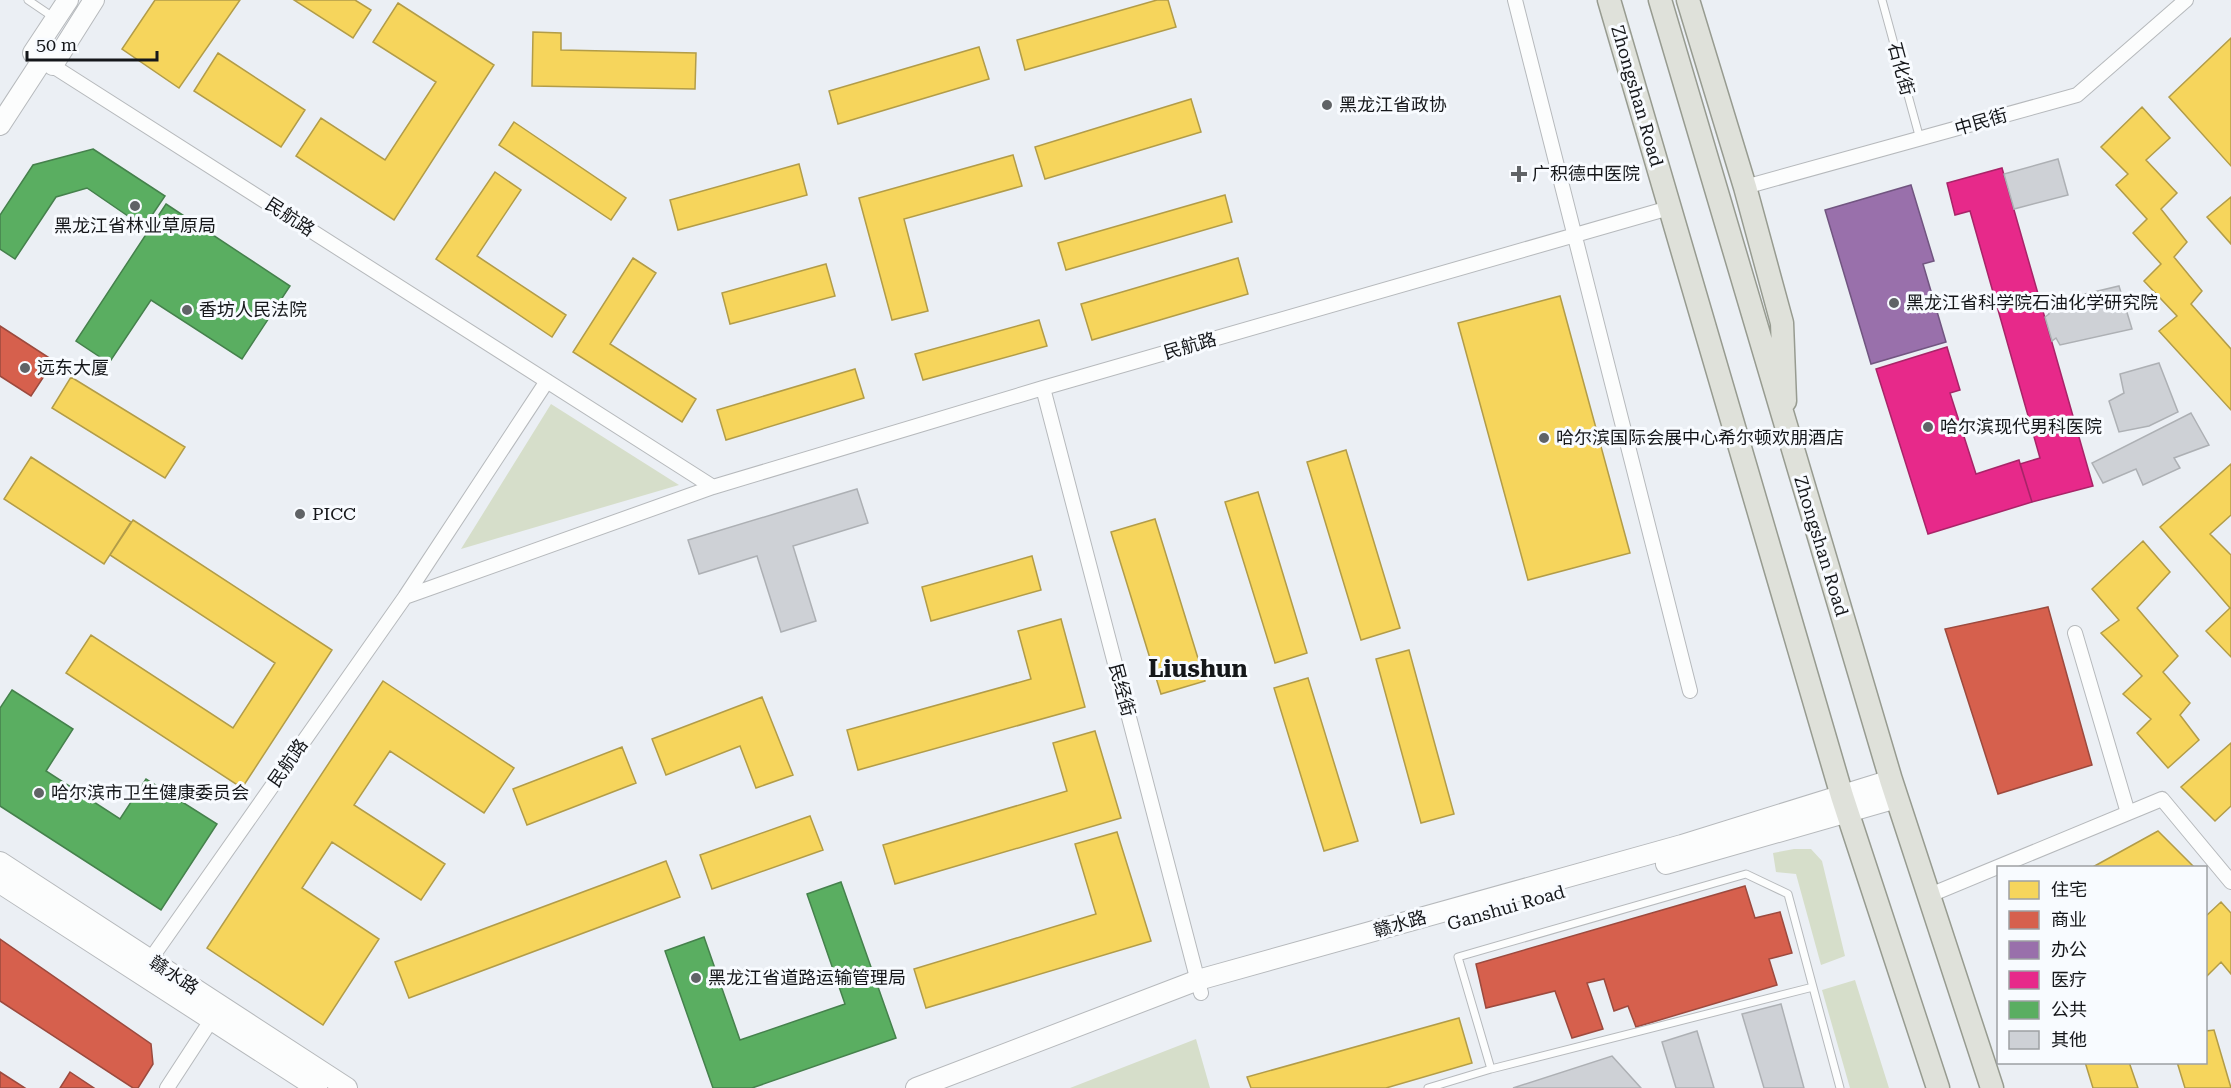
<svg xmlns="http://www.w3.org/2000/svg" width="2231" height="1088" font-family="'Roboto Serif','Noto Sans SC',serif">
<rect width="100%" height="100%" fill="#ebeff4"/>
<path fill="#d6deca" d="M551 404 679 485 461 549Z
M1794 849H1811L1822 861 1845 956 1821 965 1796 874 1776 872 1773 853Z
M1855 980 1889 1088H1850L1822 990Z
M1196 1039 1210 1088H1070Z"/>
<path fill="#f6d55c" stroke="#b29c48" stroke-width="1.5" d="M155 0H240L179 88 122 49Z
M294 0H355L371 10 353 38Z
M1157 0H1168L1176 27 1025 70 1017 40Z
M398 3 494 65 394 220 296 156 321 118 385 160 436 82 373 42Z
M533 32 561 33V50L696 53 695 89 532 86Z
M2231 38V166L2169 97Z
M979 47 989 79 838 124 829 91Z
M218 53 305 110 281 147 194 91Z
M1191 99 1201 132 1045 179 1035 147Z
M2142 107 2170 138 2146 160 2177 193 2161 209 2187 242 2174 257 2202 291 2191 304 2231 349V410L2159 331 2177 316 2144 281 2161 264 2133 233 2147 219 2116 185 2128 174 2101 147Z
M514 122 626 198 611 220 499 145Z
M1013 155 1022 186 904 219 928 311 892 320 859 198Z
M799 164 807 195 678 230 670 200Z
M495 172 521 190 477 256 566 315 552 337 436 259Z
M1225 195 1232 222 1066 270 1058 243Z
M2231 197V244L2207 217Z
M633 258 656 273 610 344 696 399 682 422 573 352Z
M1238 258 1248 294 1092 340 1081 304Z
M826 264 835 296 730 324 722 293Z
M1560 296 1630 553 1528 580 1458 323Z
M1039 320 1047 346 923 380 915 354Z
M855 369 864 398 726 440 717 410Z
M71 377 185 447 165 478 52 408Z
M1346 450 1400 628 1361 640 1307 462Z
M31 457 131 522 104 564 4 499Z
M2231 464V515L2210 534 2231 555V657L2206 631 2230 608 2160 527Z
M1258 492 1307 653 1275 663 1225 502Z
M1155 519 1205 681 1161 694 1111 532Z
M133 520 332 650 242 788 66 673 91 635 233 728 275 663 110 555Z
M2143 541 2170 572 2137 608 2178 656 2163 672 2190 703 2180 715 2199 740 2168 768 2137 733 2151 719 2123 694 2142 676 2101 633 2119 620 2092 589Z
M1032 556 1041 590 931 621 922 587Z
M1061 619 1085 707 858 770 847 730 1031 679 1018 631Z
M1409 650 1454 814 1421 823 1376 659Z
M1308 678 1358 841 1324 851 1274 688Z
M383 681 514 768 484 813 390 751 354 805 445 864 421 900 332 842 302 888 379 939 323 1025 207 948Z
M762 697 793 775 756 788 740 746 666 775 652 739Z
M1095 731 1121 818 895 884 883 845 1067 791 1053 743Z
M2231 743V806L2215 821 2181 787Z
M622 747 636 783 527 825 513 789Z
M810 816 823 850 712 889 700 855Z
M2158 831 2195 868H2091Z
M1117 832 1151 941 926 1008 914 969 1096 914 1075 844Z
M666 861 680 897 409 998 395 962Z
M2221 902 2231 913V974L2221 962 2206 977V916Z
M1459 1018 1472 1063 1386 1088H1251L1247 1077Z
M2214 1030 2231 1088H2185L2177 1062H2206V1031Z
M2085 1062H2129L2138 1088H2093Z"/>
<path fill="#d6604d" stroke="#9c4a3e" stroke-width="1.5" d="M0 326 54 361 31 396 0 376Z
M2048 607 2092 765 1998 794 1945 629Z
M1745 886 1755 918 1780 912 1792 953 1769 959 1777 985 1636 1027 1628 1006 1614 1011 1604 979 1587 983 1603 1029 1572 1038 1555 991 1486 1008 1476 964Z
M0 939 151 1044 153 1064 138 1088H133L0 1001Z
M0 1072 25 1088H0Z
M70 1072 94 1088H60Z"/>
<path fill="#9970ab" stroke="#715580" stroke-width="1.5" d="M1911 185 1934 261 1923 264 1946 342 1871 364 1825 210Z"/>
<path fill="#e7298a" stroke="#a82468" stroke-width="1.5" d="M2002 168 2093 486 2032 502 2020 464 2040 458 1970 211 1955 215 1947 183Z
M1947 347 1960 390 1950 393 1976 474 2019 460 2032 502 1928 534 1876 369Z"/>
<path fill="#5aae61" stroke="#45814c" stroke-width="1.5" d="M93 149 165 196 144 227 87 188 56 197 15 259 0 249V215L33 165Z
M166 204 290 286 242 359 151 300 109 363 76 341Z
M12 690 73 729 46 771 120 819 146 779 217 824 161 910 0 806V708Z
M841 882 896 1038 752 1088H713L665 951 704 937 740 1040 845 1004 807 894Z"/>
<path fill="#ced1d6" stroke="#adb0b4" stroke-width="1.5" d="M2058 159 2068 195 2014 209 2004 174Z
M2119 286 2132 329 2060 345 2056 338 2052 341 2045 317 2049 314 2047 303Z
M2159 363 2178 412 2149 426 2119 432 2109 401 2124 393 2120 374Z
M2191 413 2209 445 2174 458 2180 468 2143 485 2136 469 2103 483 2092 463Z
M857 489 868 523 793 546 816 621 781 632 757 556 699 574 688 540Z
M1781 1004 1804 1088H1764L1742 1014Z
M1697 1031 1714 1088H1676L1662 1042Z
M1612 1056 1641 1088H1513Z"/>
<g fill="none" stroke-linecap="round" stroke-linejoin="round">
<g stroke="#b6b9bc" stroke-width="9">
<path id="lane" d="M28 0 53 17
M1882 0 1920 139
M1491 1069 1813 987
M1428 1088 1491 1069 1458 957 1746 874 1788 894 1840 1088"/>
</g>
<g stroke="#b6b9bc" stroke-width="16">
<path id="street" d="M1515 0 1690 691
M45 61 713 487 1043 388 1669 208
M1745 187 2077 95 2186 0
M1043 388 1201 993
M405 597 713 487
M2075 633 2128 813
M1930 895 2162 799 2231 882
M150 960 405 597 547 381
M167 1088 212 1019"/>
</g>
<g stroke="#b6b9bc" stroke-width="22">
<path id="secondary" d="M33 53 68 0
M53 65 94 0
M0 125 43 59
M0 862 347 1088
M1666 864 1897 798
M0 883 317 1088
M916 1088 1198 980 1682 845 1891 780"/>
</g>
<g stroke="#979b90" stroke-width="25">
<path id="primary" d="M1609 0 1842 796 1938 1088
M1660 0 1891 780 1992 1088
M1688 0 1745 187 1782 323 1785 401"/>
</g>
<use href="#lane" stroke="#fcfdfd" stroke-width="7"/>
<use href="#street" stroke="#fcfdfd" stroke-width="14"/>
<use href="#secondary" stroke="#fcfdfd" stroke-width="20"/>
<use href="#primary" stroke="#dfe1da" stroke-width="22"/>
</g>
<g fill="#606366" stroke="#f8fbff" stroke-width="2">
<circle cx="1327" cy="105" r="6"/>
<path d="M1516 165h6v6h6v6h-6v6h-6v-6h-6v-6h6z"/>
<circle cx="135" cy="206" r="6"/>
<circle cx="1894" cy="303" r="6"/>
<circle cx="187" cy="310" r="6"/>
<circle cx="25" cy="368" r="6"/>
<circle cx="1928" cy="427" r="6"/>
<circle cx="1544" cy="438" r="6"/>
<circle cx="300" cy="514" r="6"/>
<circle cx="39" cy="793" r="6"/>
<circle cx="696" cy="978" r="6"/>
</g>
<g text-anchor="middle" stroke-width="6" stroke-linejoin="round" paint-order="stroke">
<g font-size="18" fill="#15171a" stroke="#f8fbff">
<text transform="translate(1901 69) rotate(75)" y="6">石化街</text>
<text transform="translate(1637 96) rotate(74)" y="6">Zhongshan Road</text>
<text transform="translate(1981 122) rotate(-16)" y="6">中民街</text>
<text transform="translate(290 217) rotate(33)" y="6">民航路</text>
<text transform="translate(1190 346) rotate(-16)" y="6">民航路</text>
<text transform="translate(1821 546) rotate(73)" y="6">Zhongshan Road</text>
<text transform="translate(1122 690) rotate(75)" y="6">民经街</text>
<text transform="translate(288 763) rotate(-55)" y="6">民航路</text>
<text transform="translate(1506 908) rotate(-16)" y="6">Ganshui Road</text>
<text transform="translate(1400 924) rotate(-16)" y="6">赣水路</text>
<text transform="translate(174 975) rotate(33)" y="6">赣水路</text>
</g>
<g font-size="18" fill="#15171a" stroke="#f8fbff" text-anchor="start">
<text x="1339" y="111">黑龙江省政协</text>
<text x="1532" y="180">广积德中医院</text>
<text x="135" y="232" text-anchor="middle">黑龙江省林业草原局</text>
<text x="1906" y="309">黑龙江省科学院石油化学研究院</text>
<text x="199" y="316">香坊人民法院</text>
<text x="37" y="374">远东大厦</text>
<text x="1940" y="433">哈尔滨现代男科医院</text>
<text x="1556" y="444">哈尔滨国际会展中心希尔顿欢朋酒店</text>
<text x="312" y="520">PICC</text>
<text x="51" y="799">哈尔滨市卫生健康委员会</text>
<text x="708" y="984">黑龙江省道路运输管理局</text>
</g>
<g font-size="24" font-weight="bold" fill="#15171a" stroke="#f8fbff">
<text x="1198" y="677">Liushun</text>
</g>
</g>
<rect x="1997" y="866" width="210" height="198" fill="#f8fbff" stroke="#9da0a3" stroke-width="1.5"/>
<rect x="2009" y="881" width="30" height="18" fill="#f6d55c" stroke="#9da0a3" stroke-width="1.5"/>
<text x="2051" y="896" font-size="18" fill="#15171a">住宅</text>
<rect x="2009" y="911" width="30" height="18" fill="#d6604d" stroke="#9da0a3" stroke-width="1.5"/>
<text x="2051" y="926" font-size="18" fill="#15171a">商业</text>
<rect x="2009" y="941" width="30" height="18" fill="#9970ab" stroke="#9da0a3" stroke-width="1.5"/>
<text x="2051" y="956" font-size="18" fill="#15171a">办公</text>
<rect x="2009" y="971" width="30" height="18" fill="#e7298a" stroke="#9da0a3" stroke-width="1.5"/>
<text x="2051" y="986" font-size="18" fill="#15171a">医疗</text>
<rect x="2009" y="1001" width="30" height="18" fill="#5aae61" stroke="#9da0a3" stroke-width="1.5"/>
<text x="2051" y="1016" font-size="18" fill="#15171a">公共</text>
<rect x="2009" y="1031" width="30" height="18" fill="#ced1d6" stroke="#9da0a3" stroke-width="1.5"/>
<text x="2051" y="1046" font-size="18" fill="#15171a">其他</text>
<path d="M27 51v9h130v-9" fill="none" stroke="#15171a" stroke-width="3"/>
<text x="36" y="51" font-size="18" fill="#15171a" stroke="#f8fbff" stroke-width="4.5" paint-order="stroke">50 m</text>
</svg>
